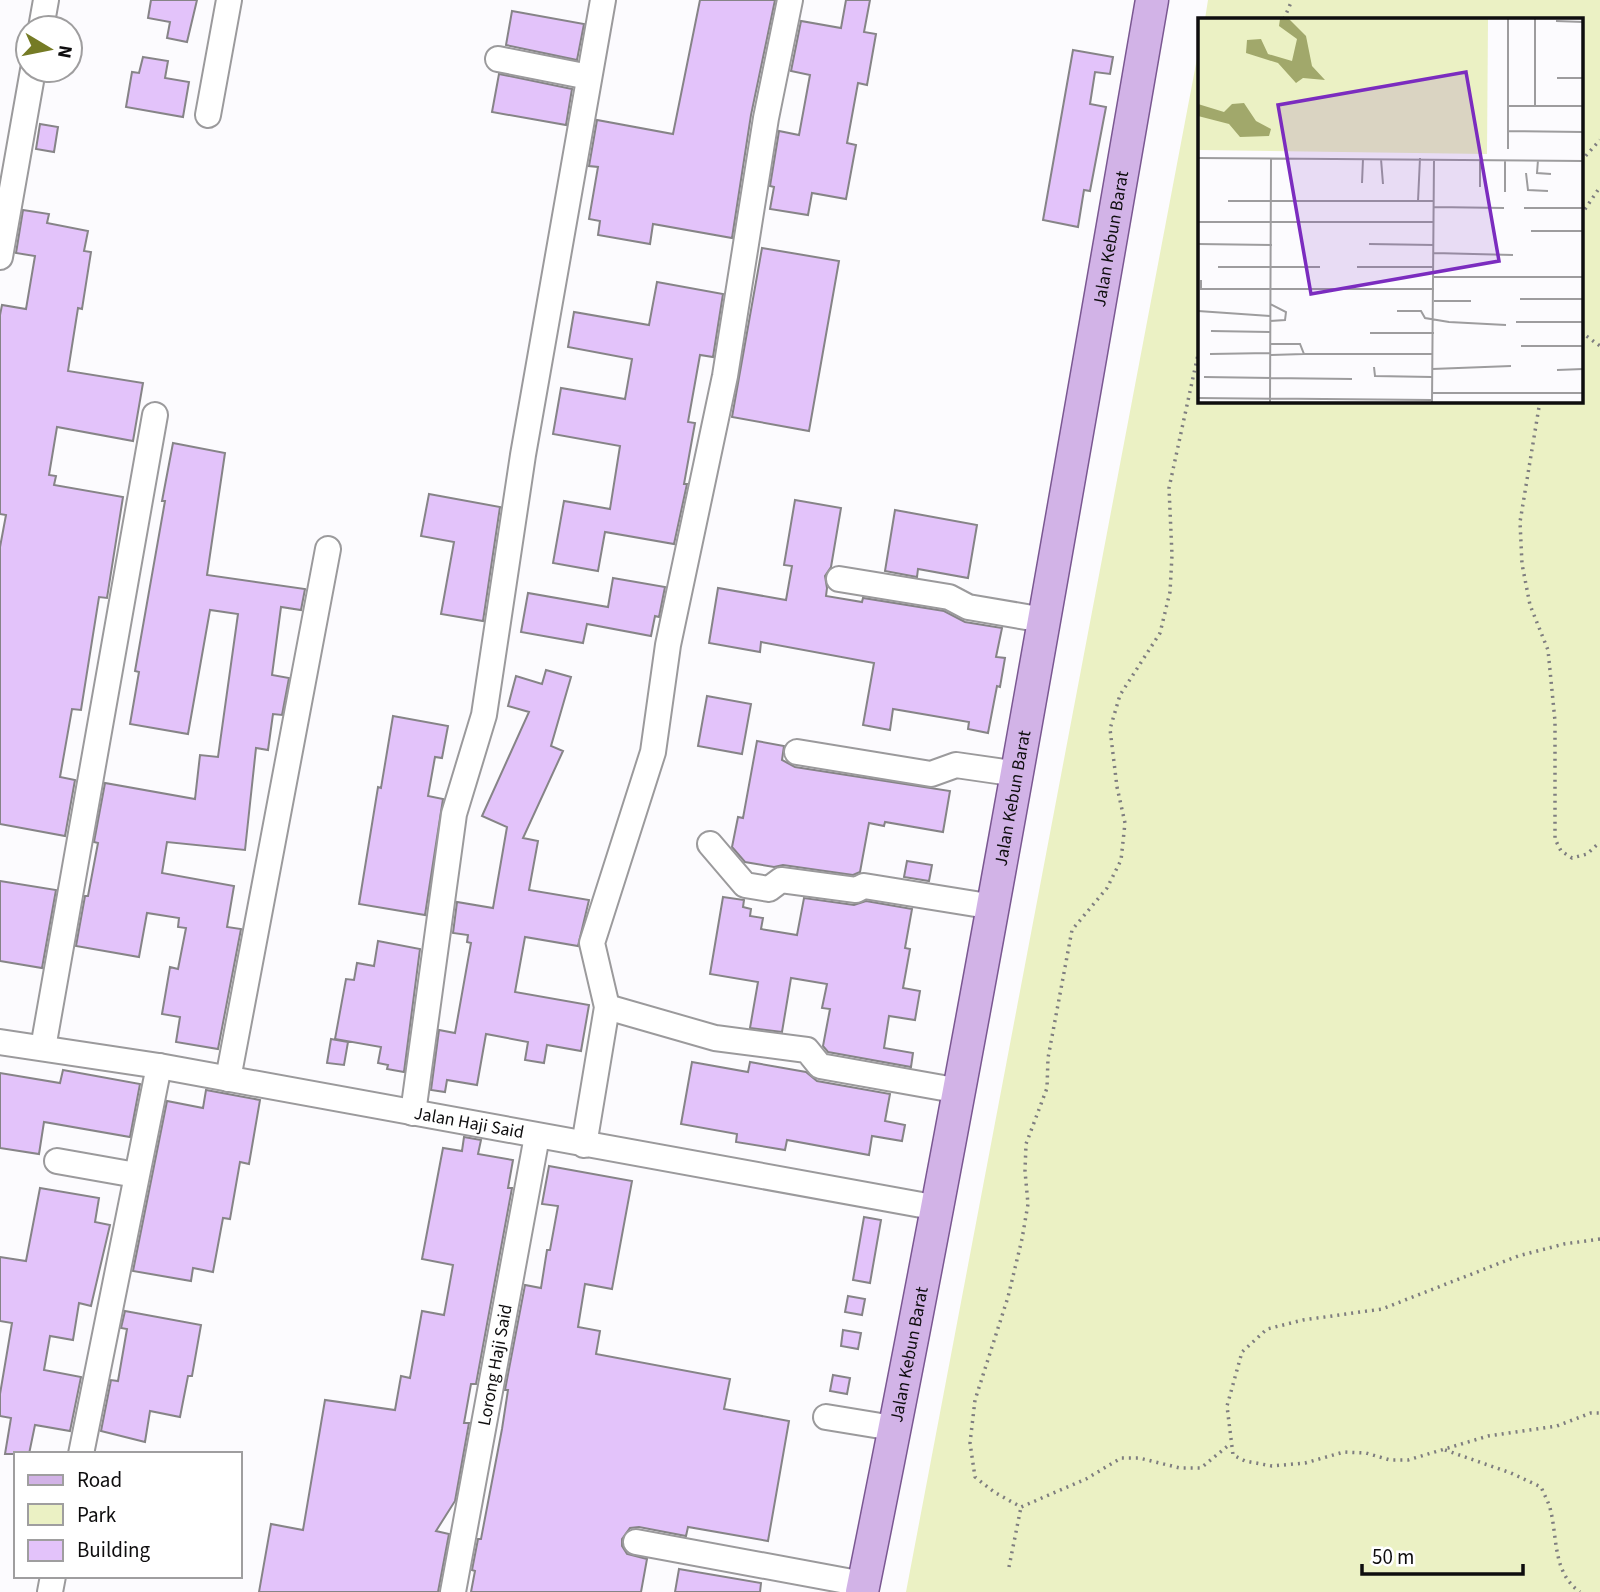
<svg xmlns="http://www.w3.org/2000/svg" width="1600" height="1592" font-family="'Source Sans 3',sans-serif">
<rect width="100%" height="100%" fill="#fcfbfe"/>
<path fill="#ebf1c4" d="M1208 0H1600V1592H906L1199 48V401H1581V19H1205Z"/>
<path fill="#e3c3fa" stroke="#868487" stroke-width="2" d="M151 0H197L187 42 167 38 170 22 148 18Z
M700 0H775L751 115 732 238 653 224 650 244 598 235 600 221 589 219 598 167 589 166 597 120 673 134Z
M846 0H870L864 32 876 34 867 85 858 83 847 143 856 145 846 199 812 193 808 215 770 209 774 187 770 186 779 131 799 135 810 75 791 71 801 21 841 28Z
M512 11 584 24 577 60 506 45Z
M1073 50 1113 57 1110 74 1095 72 1090 104 1106 107 1090 191 1084 190 1078 227 1043 220Z
M143 57 168 61 165 78 189 82 183 117 126 107 132 72 139 73Z
M499 74 572 89 566 125 492 112Z
M40 124 58 127 54 152 36 149Z
M23 210 49 214 47 223 88 231 84 251 91 252 82 309 78 308 68 371 143 383 133 441 57 427 49 475 56 476 54 485 123 497 107 598 99 597 81 710 72 709 60 777 75 780 65 836 0 824V547L6 515 0 514V315L2 305 26 309 35 256 16 253Z
M762 248 839 261 809 431 732 417Z
M657 282 723 294 713 357 700 355 688 422 695 423 684 484H687L674 544 605 532 598 571 553 563 564 501 610 509 620 446 553 434 561 388 625 399 632 359 568 347 574 312 649 325Z
M173 443 225 453 207 575 305 589 301 610 281 607 272 675 289 678 282 715 273 714 268 750 256 748 245 850 167 842 162 873 234 886 227 927 241 929 218 1049 176 1042 180 1017 162 1014 170 967 178 969 186 928 178 927 179 918 147 913 139 957 76 946 85 896H88L98 843 94 842 105 783 195 799 200 755 218 757 238 614 210 610 188 734 130 724 139 672 135 671 165 501H162Z
M429 494 500 507 483 621 441 614 454 542 421 536Z
M795 500 841 508 831 567 825 576 827 588 826 596 862 602 863 598 944 611 965 622 1002 628 996 657 1005 658 1000 687 997 686 988 733 968 729 969 722 893 709 890 730 863 725 874 663 761 642 760 652 709 643 718 588 786 600 792 566 784 565Z
M895 510 977 525 968 578 918 569 917 577 885 571Z
M613 578 665 587 659 617 655 616 651 636 587 624 583 643 521 632 528 593 608 607Z
M546 670 571 677 551 746 563 751 523 838 538 841 529 890 589 900 578 946 525 937 515 992 589 1005 581 1051 547 1045 544 1063 525 1060 528 1042 486 1034 477 1085 447 1080 445 1092 431 1090 439 1030 455 1033 471 943 467 942 468 935 453 933 457 902 493 908 507 827 482 816 529 712 508 706 516 676 542 684Z
M707 696 751 704 742 754 698 746Z
M393 716 448 726 442 758 435 757 428 796 443 799 425 915 359 904 378 787 381 788Z
M757 741 784 746 782 760 795 767 950 791 943 832 885 822 884 826 869 823 860 872 853 875 783 865 774 867 745 862 732 847 738 817 743 818Z
M907 861 932 865 929 881 904 877Z
M0 881 56 890 42 968 0 961Z
M723 897 744 900 743 907 751 909 750 916 763 918 761 929 797 935 804 898 854 905 866 901 912 909 905 948 910 949 903 988 920 991 915 1020 889 1016 884 1048 913 1053 911 1067 828 1052 823 1046 830 1009 822 1008 827 984 791 978 782 1032 750 1028 758 982 710 974Z
M378 941 420 949 404 1072 387 1069 388 1065 378 1063 381 1047 335 1039 346 979 354 980 357 963 374 966Z
M331 1039 348 1042 344 1065 327 1063Z
M692 1062 748 1072 750 1062 806 1072 817 1081 890 1094 885 1121 905 1125 902 1141 872 1136 869 1155 787 1140 785 1150 736 1142 737 1134 681 1124Z
M63 1070 140 1084 130 1137 44 1122 39 1154 0 1148V1073L60 1083Z
M206 1090 260 1100 249 1164 240 1162 230 1219 223 1218 213 1272 193 1268 191 1281 133 1271 167 1101 203 1108Z
M464 1137 481 1140 478 1154 513 1160 508 1188H512L476 1384H471L464 1423H469L455 1501 436 1531 449 1534 438 1592H259L271 1524 303 1530 325 1400 395 1410 401 1376 410 1378 422 1311 444 1315 453 1265 422 1259 443 1148 462 1151Z
M549 1166 632 1181 612 1289 585 1284 578 1327 600 1331 596 1354 730 1379 724 1409 789 1421 768 1541 688 1527 686 1536 639 1527 630 1528 622 1539V1546L627 1554 647 1559 641 1592H471L475 1571 472 1570 478 1539H481L502 1429 508 1390H505L525 1285 541 1288 547 1250H550L558 1206 542 1204Z
M40 1188 99 1198 95 1222 110 1225 91 1306 79 1303 73 1340 50 1336 44 1370 81 1377 70 1431 35 1425 29 1454H5L11 1418 0 1416V1394L12 1323 0 1321V1257L26 1261Z
M864 1217 881 1220 870 1283 853 1280Z
M848 1296 865 1299 862 1315 845 1312Z
M125 1311 201 1325 192 1376H188L180 1417 150 1411 145 1442 101 1431 111 1380 118 1381 127 1329 121 1328Z
M843 1330 861 1333 858 1349 841 1346Z
M833 1375 850 1378 847 1394 830 1391Z
M679 1569 761 1583 760 1592H675Z"/>
<g fill="none" stroke-linecap="round" stroke-linejoin="round">
<g stroke="#9b9a9c" stroke-width="28">
<g id="minor">
<path d="M41 28 46 0"/>
<path d="M498 59 589 77"/>
<path d="M208 115 229 0"/>
<path d="M0 257 33 70"/>
<path d="M839 579 949 597 968 607 1044 620"/>
<path d="M797 752 931 774 956 765 1018 774"/>
<path d="M710 844 745 885 769 889 781 880 856 890 864 886 994 907"/>
<path d="M607 1007 715 1038 807 1050 820 1066 960 1091"/>
<path id="s1" d="M0 1042 159 1066 938 1208"/>
<path d="M43 1048 155 415"/>
<path d="M228 1079 328 549"/>
<path d="M413 1113 454 814 484 715 523 455 603 0"/>
<path d="M584 1145 607 1007 592 943 653 752 668 645 725 376 766 118 790 0"/>
<path d="M57 1161 136 1175"/>
<path d="M826 1417 893 1428"/>
<path d="M81 1454 159 1066"/>
<path d="M636 1542 863 1584"/>
<path d="M50 1592 53 1576"/>
<path id="s2" d="M453 1592 537 1136"/>
</g>
</g>
<g stroke="#7a5891" stroke-width="35">
<g id="major">
<path id="s3" d="M862 1592C969 1063 1060 532 1152 0"/>
</g>
</g>
<path stroke="#7e7d7f" stroke-width="3.5" stroke-dasharray="2 5" stroke-linecap="butt" d="M1284 19 1292 0
M1581 161 1600 140
M1581 215 1600 187
M1581 332 1600 346
M1199 350 1169 488 1172 555 1170 592 1160 633 1120 695 1110 729 1117 787 1125 823 1121 860 1107 888 1072 930 1048 1058 1047 1088 1026 1144 1025 1171 1028 1204 1022 1239 1008 1297 975 1400 970 1443 975 1477 994 1492 1021 1507 1086 1479 1121 1458H1139L1180 1468H1201L1230 1444
M1540 401 1520 522 1522 564 1530 605 1548 650 1555 721V839L1561 851 1572 858 1587 854 1600 842
M1600 1239 1564 1244 1518 1256 1382 1309 1303 1320 1267 1329 1242 1352 1227 1406 1233 1455 1245 1461 1272 1466 1305 1463 1344 1452 1366 1453 1390 1460H1408L1488 1436 1557 1426 1591 1413H1600
M1445 1450 1511 1473 1541 1487C1544 1494 1548 1501 1550 1508 1558 1538 1552 1572 1580 1592
M1009 1567 1021 1507"/>
<use href="#minor" stroke="#fff" stroke-width="24"/>
<use href="#major" stroke="#d2b3e7" stroke-width="32"/>
</g>
<g text-anchor="middle" stroke-width="5" stroke-linejoin="round" paint-order="stroke">
<g font-size="18" fill="#0e0d0e" stroke="#fff">
<text dy="6" stroke="none"><textPath href="#s3" startOffset="1376">Jalan Kebun Barat</textPath></text>
<text dy="6" stroke="none"><textPath href="#s3" startOffset="808">Jalan Kebun Barat</textPath></text>
<text dy="6" stroke="none"><textPath href="#s1" startOffset="476">Jalan Haji Said</textPath></text>
<text dy="6" stroke="none"><textPath href="#s3" startOffset="242">Jalan Kebun Barat</textPath></text>
<text dy="6" stroke="none"><textPath href="#s2" startOffset="231">Lorong Haji Said</textPath></text>
</g>
</g>
<g transform="translate(1198 18)">
<rect width="385" height="385" fill="#fcfbfe"/>
<path d="M0 1H290L289 136 0 132Z" fill="#ebf1c4"/>
<path d="M82 1H91L108 18 114 48 127 62 105 60 98 65 80 45 48 35 49 22 63 21 70 36 94 43 99 21 81 8ZM46 85 58 103 73 111 71 118 42 119 31 106 0 98V86L26 94 34 86Z" fill="#a1a86b"/>
<path fill="none" stroke="#9d9c9e" stroke-width="2" d="M310 1V131M337 1V88M358 3 385 4M359 60H385M310 88H385M310 113 385 114M0 140 385 143M183 141 185 166M340 142 339 155 353 156M328 155 330 172 350 173M164 165 165 141M282 169V142M307 174V143M30 183H236M220 183 222 140M236 189 306 190M326 190H385M0 204H236M333 213H385M0 226 74 227M171 226 236 227M236 235 315 237M20 249H122M159 249H236M236 259H385M3 262V271H236M322 281H385M236 283H273M72 286 88 294 87 302 72 303M0 293 72 298M199 293H223L227 300 251 304 308 307M318 304H385M13 313 72 314M172 315H236M72 326H102L106 336H234M323 328H385M12 336 72 335M73 337 106 336M176 349 177 358 234 359M234 351 313 348M359 352 385 351M6 359 154 361M234 375H385M0 380 234 382M72 384 73 141M234 384 236 141"/>
<path fill="#7b2cbf" fill-opacity="0.15" stroke="#7b2cbf" stroke-width="3.5" d="M268 54 301 243 113 276 80 87Z"/>
<rect width="385" height="385" fill="none" stroke="#0e0d0e" stroke-width="3.5"/>
</g>
<rect x="14" y="1452" width="228" height="126" fill="#ffffff" stroke="#9f9e9f" stroke-width="2"/>
<rect x="28" y="1475" width="35" height="10" fill="#d2b3e7" stroke="#9f9e9f" stroke-width="2"/>
<text x="77" y="1487" font-size="21" fill="#0e0d0e">Road</text>
<rect x="28" y="1504" width="35" height="21" fill="#ebf1c4" stroke="#9f9e9f" stroke-width="2"/>
<text x="77" y="1522" font-size="21" fill="#0e0d0e">Park</text>
<rect x="28" y="1540" width="35" height="21" fill="#e3c3fa" stroke="#9f9e9f" stroke-width="2"/>
<text x="77" y="1557" font-size="21" fill="#0e0d0e">Building</text>
<g transform="translate(49 49) rotate(100)"><circle r="33" fill="#ffffff" stroke="#9f9e9f" stroke-width="2"/>
<path d="M0-5L12 26L0 18L-12 26Z" fill="#757b25"/>
<text y="-10" font-size="19" font-weight="bold" text-anchor="middle" fill="#0e0d0e">N</text>
</g>
<path d="M1362 1564v10h161v-10" fill="none" stroke="#0e0d0e" stroke-width="3.5"/>
<text x="1372" y="1564" font-size="21" fill="#0e0d0e" stroke="#ffffff" stroke-width="5" paint-order="stroke">50 m</text>
</svg>
